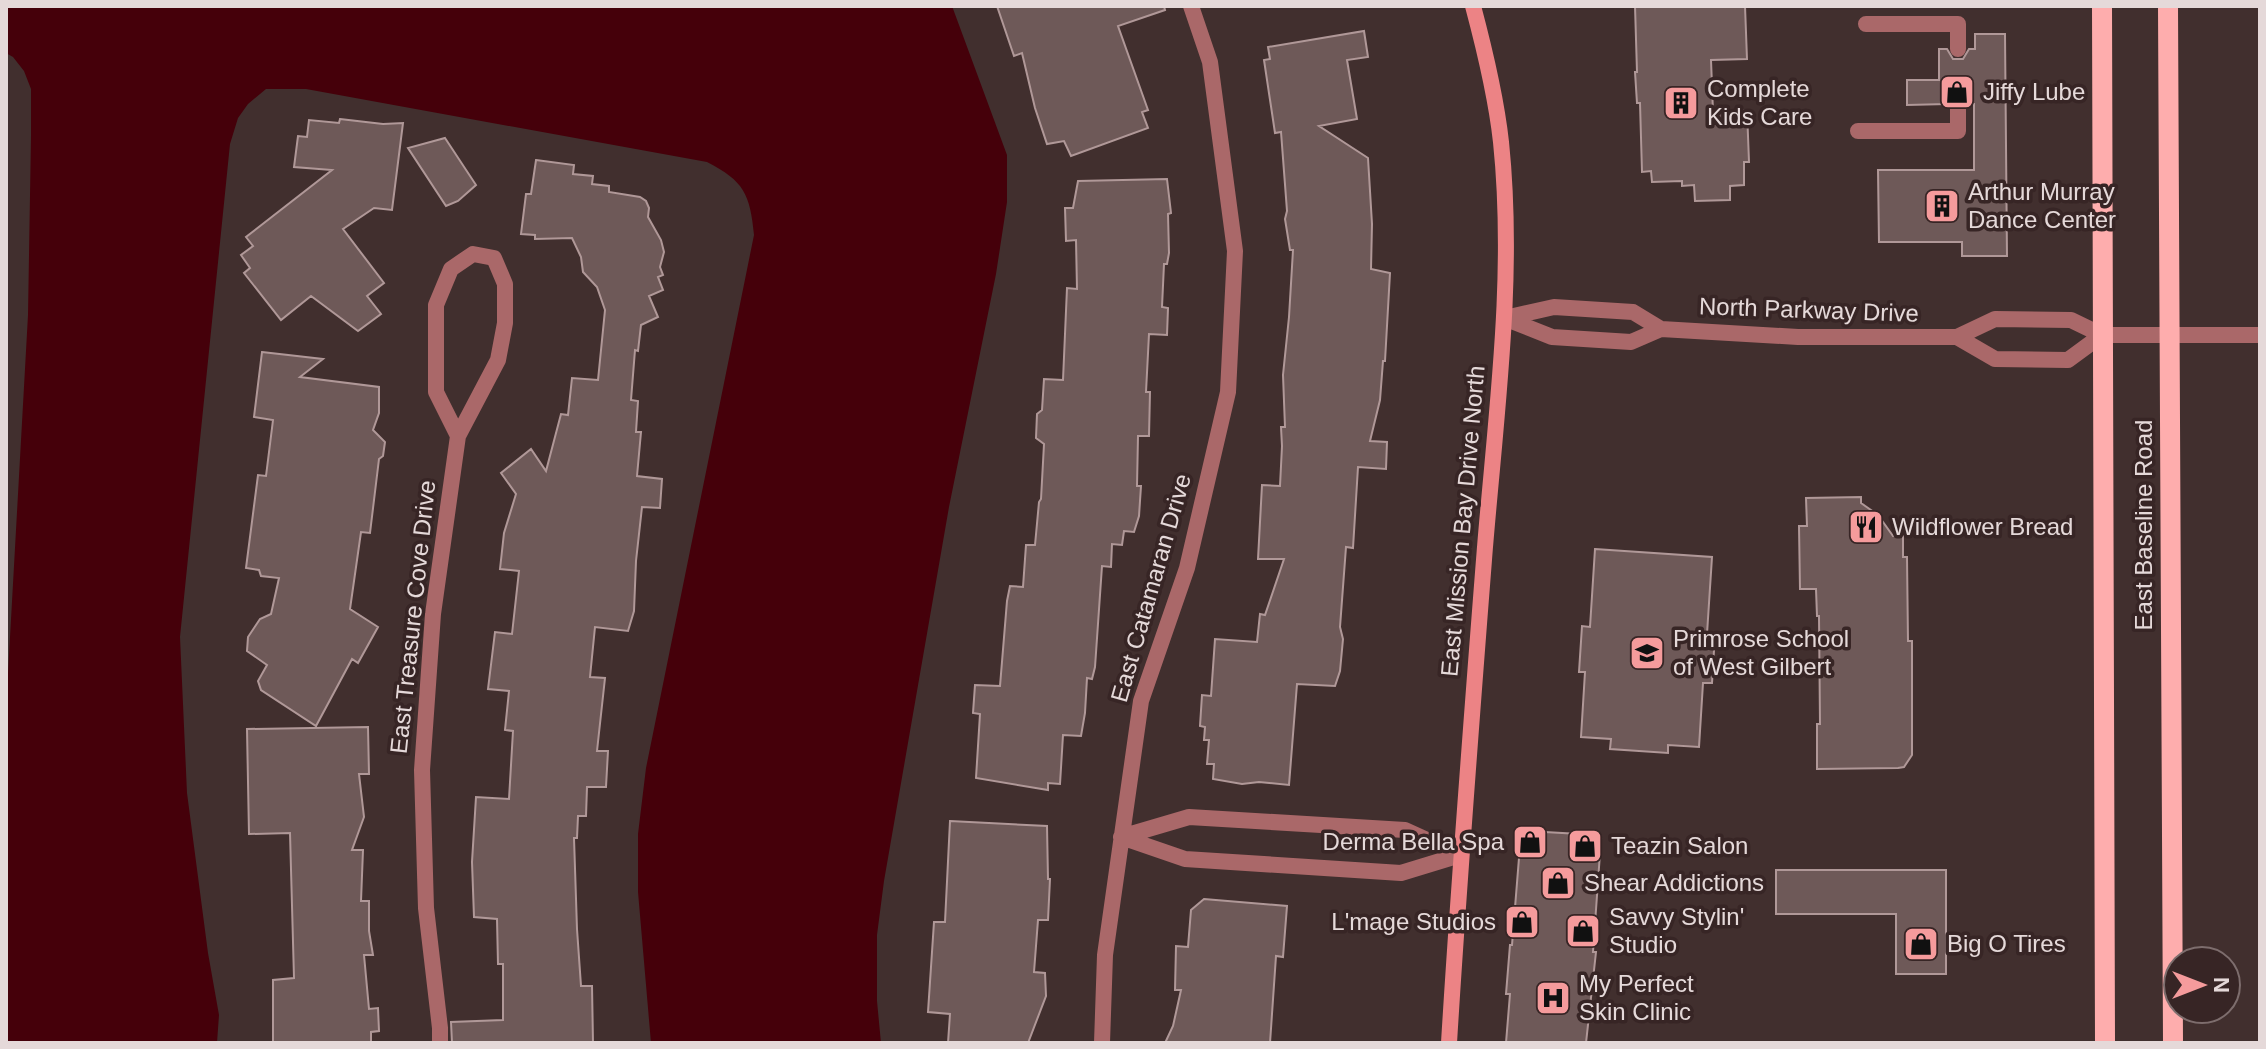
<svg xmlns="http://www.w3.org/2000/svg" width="2266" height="1049" font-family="Arial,sans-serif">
<rect width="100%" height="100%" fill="#412f2e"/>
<path fill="#45000a" d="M6 6H952L1007 155V202L996 274 949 507 884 881 877 935V1001L881 1043H651L638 892V834L646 768 754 235C750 194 744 181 707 162L306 89H266L248 104 238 118 230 144 180 637 187 793 208 953 219 1015 217 1043H6V709L28 315 31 136V89L24 71 13 57 6 53Z"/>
<path fill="#6e5958" stroke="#b09898" stroke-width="2" d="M997 6H1164L1165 10 1118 26 1148 110 1142 112 1148 128 1071 156 1064 141 1047 144 1035 108 1022 53 1014 56Z
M1635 6H1745L1747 59 1711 60 1713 112 1747 110 1749 162H1744V185L1730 186V200L1695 201 1694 185 1682 186V181L1652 182 1651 171 1642 172 1640 103H1637L1635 72H1637Z
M1364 31 1368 57 1347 60 1357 119 1319 126 1368 158 1372 224 1371 269 1390 273 1385 361H1383L1380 400 1370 441 1387 442 1386 469 1358 467 1353 548 1346 547 1340 627 1343 639 1340 671 1335 686 1297 684 1289 785 1259 782 1242 784 1213 779 1214 764H1207L1209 740H1204L1205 727 1200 726 1202 695 1211 696 1215 639 1257 642 1260 614 1265 615 1284 559H1258L1262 485 1280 486 1282 446 1281 427H1285L1283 375 1289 317 1293 250H1290L1285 219 1287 211 1281 132 1275 133 1264 60 1270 59 1268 47Z
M1975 34H2005L2007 256H1962V242H1879L1878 170H1974V104H1969L1964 95 1957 93 1949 98 1947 104 1907 105V80H1939V49H1947L1953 59H1963L1969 49H1975Z
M340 119 383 124 403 123 392 210 374 208 343 229 384 283 367 296 381 314 358 331 311 296 281 320 244 273 250 268 241 255 253 246 246 237 332 170 294 167 298 136 307 137 309 120 339 123Z
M445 138 476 185 458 201 446 206 408 148Z
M536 160 574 165 573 174 593 176 592 184 609 186V192L640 197 646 201 649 208 648 217 661 240 664 252 660 267 663 275 658 277 663 290 649 296 658 317 641 325 638 351 635 350 631 400 638 401 636 432H641L637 476 662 479 660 508 642 507 636 561 634 611 628 631 595 627 590 677 605 678 597 751H608L606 787H587L586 816H578L577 838H574L577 929 581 986H592L593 1043H452L451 1022 503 1020V964H498L497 919 474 917 472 862 476 797 509 799 513 731 505 730 509 691 488 689 495 632 512 634 519 571 500 569 504 533 516 494 501 473 531 449 546 471 561 414 568 415 572 378 598 380 605 310 597 287 583 272 581 257 572 238 535 239V235L521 234 526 194H531Z
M1167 179 1171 213 1168 214 1169 253 1167 264H1164L1162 307 1168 308 1167 335 1149 334 1146 392H1150L1149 436H1138L1137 486H1141L1139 516 1134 532 1124 531 1122 545 1112 544 1111 567 1102 566 1095 667 1092 679 1087 678 1085 713 1081 736 1063 735 1060 784 1048 783V790L976 778 980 714 973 713 975 685 1000 686 1007 601 1010 586 1023 587 1026 545H1035L1039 502 1041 499 1044 444 1036 438 1037 414 1042 410 1044 379 1063 380 1067 288 1077 289 1076 240 1066 241 1065 208H1073L1078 181Z
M262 352 323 359 300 377 379 387V413L373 430 385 442 383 456 379 459 370 533 361 532 350 609 378 627 358 663 352 659 316 726 261 690 258 681 267 665 247 651 248 637 260 619 271 614 279 578 261 576 259 570 246 568 258 475 266 476 273 420 254 417Z
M1861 497V503L1878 515 1893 536H1903V557H1907L1908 641H1912V755L1904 767 1898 768 1817 769V724H1820L1819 616H1817L1816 589H1800L1799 526H1807L1806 498Z
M1595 549 1712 557 1707 634H1715L1712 683H1703L1699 747 1668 745V753L1610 749 1611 739 1581 737 1585 672H1579L1582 626 1590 627Z
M368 727 369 774H359L364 817 352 850H363L361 901H369V931L373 955H364L369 1009 378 1008 379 1031 371 1032V1043H273V980L294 978 290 833 249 834 247 729Z
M950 821 1047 826 1048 879H1050L1048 920H1038L1034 972 1045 973 1046 996 1028 1043H948L950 1014 928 1012 934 922H945Z
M1545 832 1579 834V837L1601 839 1593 952H1596L1586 1043H1506L1510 994H1506L1510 945H1512L1521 833 1545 835Z
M1776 870H1946V974H1896V914H1776Z
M1204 899 1287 906 1283 957 1276 956 1270 1043H1165L1173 1026 1181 990H1175L1176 946 1188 947 1191 910Z"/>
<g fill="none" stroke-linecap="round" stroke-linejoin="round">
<path stroke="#aa6869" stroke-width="16" d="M1866 24H1958V49
M1858 131H1958V104"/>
<path stroke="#aa6869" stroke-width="16" d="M1504 318 1552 337 1631 342 1661 329 1798 337H1957L1995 319 2071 320 2102 335H2260
M1505 318 1554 307 1633 312 1661 329
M1957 337 1995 359 2068 360 2102 335
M1121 837 1189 817 1405 830 1460 855
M1121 837 1185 859 1401 873 1460 855
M440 1043V1028L426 908 422 770 433 614 458 436 498 360 505 323V284L494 258 473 254 451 269 436 305V392L458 436
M1102 1043 1105 955 1141 701 1187 568 1228 392 1235 251 1210 62 1191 6"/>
<path stroke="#ec8385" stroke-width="16" d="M1449 1043C1459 878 1472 713 1485 547 1496 413 1515 277 1501 142 1496 96 1485 51 1473 6"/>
<path stroke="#feadad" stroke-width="20" d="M2102 6 2105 1043
M2168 6 2173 1043"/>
</g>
<defs>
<g id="shop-square" transform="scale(1.8)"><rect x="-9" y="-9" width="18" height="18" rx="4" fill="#f59b9c" stroke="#372525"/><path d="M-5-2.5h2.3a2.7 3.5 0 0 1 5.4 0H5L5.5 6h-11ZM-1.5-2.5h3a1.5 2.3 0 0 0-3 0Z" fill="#111"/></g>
<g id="building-square" transform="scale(1.8)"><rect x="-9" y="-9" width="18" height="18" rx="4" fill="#f59b9c" stroke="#372525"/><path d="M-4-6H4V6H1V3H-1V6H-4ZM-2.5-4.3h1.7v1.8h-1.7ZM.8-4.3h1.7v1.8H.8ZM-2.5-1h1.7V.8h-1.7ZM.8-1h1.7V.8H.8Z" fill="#111"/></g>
<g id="restaurant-square" transform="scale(1.8)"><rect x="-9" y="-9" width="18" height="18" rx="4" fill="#f59b9c" stroke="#372525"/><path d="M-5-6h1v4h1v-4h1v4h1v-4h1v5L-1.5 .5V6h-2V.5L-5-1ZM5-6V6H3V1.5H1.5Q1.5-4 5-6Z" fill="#111"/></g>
<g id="school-square" transform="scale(1.8)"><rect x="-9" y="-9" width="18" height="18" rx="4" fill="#f59b9c" stroke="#372525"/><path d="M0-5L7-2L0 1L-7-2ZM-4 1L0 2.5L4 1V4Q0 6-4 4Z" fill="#111"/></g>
<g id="hospital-square" transform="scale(1.8)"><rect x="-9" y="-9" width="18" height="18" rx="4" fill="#f59b9c" stroke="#372525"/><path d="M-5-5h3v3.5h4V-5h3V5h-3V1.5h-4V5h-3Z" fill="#111"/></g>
</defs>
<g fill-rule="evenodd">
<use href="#shop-square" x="1957" y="92"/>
<use href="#building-square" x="1681" y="103"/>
<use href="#building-square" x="1942" y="206"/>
<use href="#restaurant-square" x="1866" y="527"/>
<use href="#school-square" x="1647" y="653"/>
<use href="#shop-square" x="1530" y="842"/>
<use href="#shop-square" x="1585" y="846"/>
<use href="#shop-square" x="1558" y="883"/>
<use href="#shop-square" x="1522" y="922"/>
<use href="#shop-square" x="1583" y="931"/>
<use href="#shop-square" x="1921" y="944"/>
<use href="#hospital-square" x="1553" y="998"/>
</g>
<g text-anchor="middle" stroke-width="7" stroke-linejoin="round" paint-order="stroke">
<g font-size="24" fill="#e5d9d9" stroke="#372525" text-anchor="start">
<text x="1707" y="97">Complete<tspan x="1707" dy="28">Kids Care</tspan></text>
<text x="1983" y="100">Jiffy Lube</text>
<text x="1968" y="200">Arthur Murray<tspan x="1968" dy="28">Dance Center</tspan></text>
<text x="1892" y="535">Wildflower Bread</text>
<text x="1673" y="647">Primrose School<tspan x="1673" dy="28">of West Gilbert</tspan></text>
<text x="1504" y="850" text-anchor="end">Derma Bella Spa</text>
<text x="1611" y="854">Teazin Salon</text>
<text x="1584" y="891">Shear Addictions</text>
<text x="1609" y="925">Savvy Stylin'<tspan x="1609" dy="28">Studio</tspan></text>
<text x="1496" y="930" text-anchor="end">L'mage Studios</text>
<text x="1947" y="952">Big O Tires</text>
<text x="1579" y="992">My Perfect<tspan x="1579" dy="28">Skin Clinic</tspan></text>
</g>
<g font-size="24" fill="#e5d9d9" stroke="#372525">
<text transform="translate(1809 310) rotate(2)" y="8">North Parkway Drive</text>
<text transform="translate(1463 521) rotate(-85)" y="8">East Mission Bay Drive North</text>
<text transform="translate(2144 525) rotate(-90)" y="8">East Baseline Road</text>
<text transform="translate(1151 588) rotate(-74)" y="8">East Catamaran Drive</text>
<text transform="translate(413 617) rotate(-84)" y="8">East Treasure Cove Drive</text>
</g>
</g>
<rect width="2266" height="1049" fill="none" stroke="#e5d9d9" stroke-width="16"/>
<g transform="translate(2202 985) rotate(90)"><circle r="38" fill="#372525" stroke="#7d6d6d" stroke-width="2"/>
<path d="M0-6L14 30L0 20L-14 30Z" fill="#f59b9c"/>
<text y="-12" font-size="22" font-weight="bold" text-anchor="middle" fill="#e5d9d9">N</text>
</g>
</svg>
